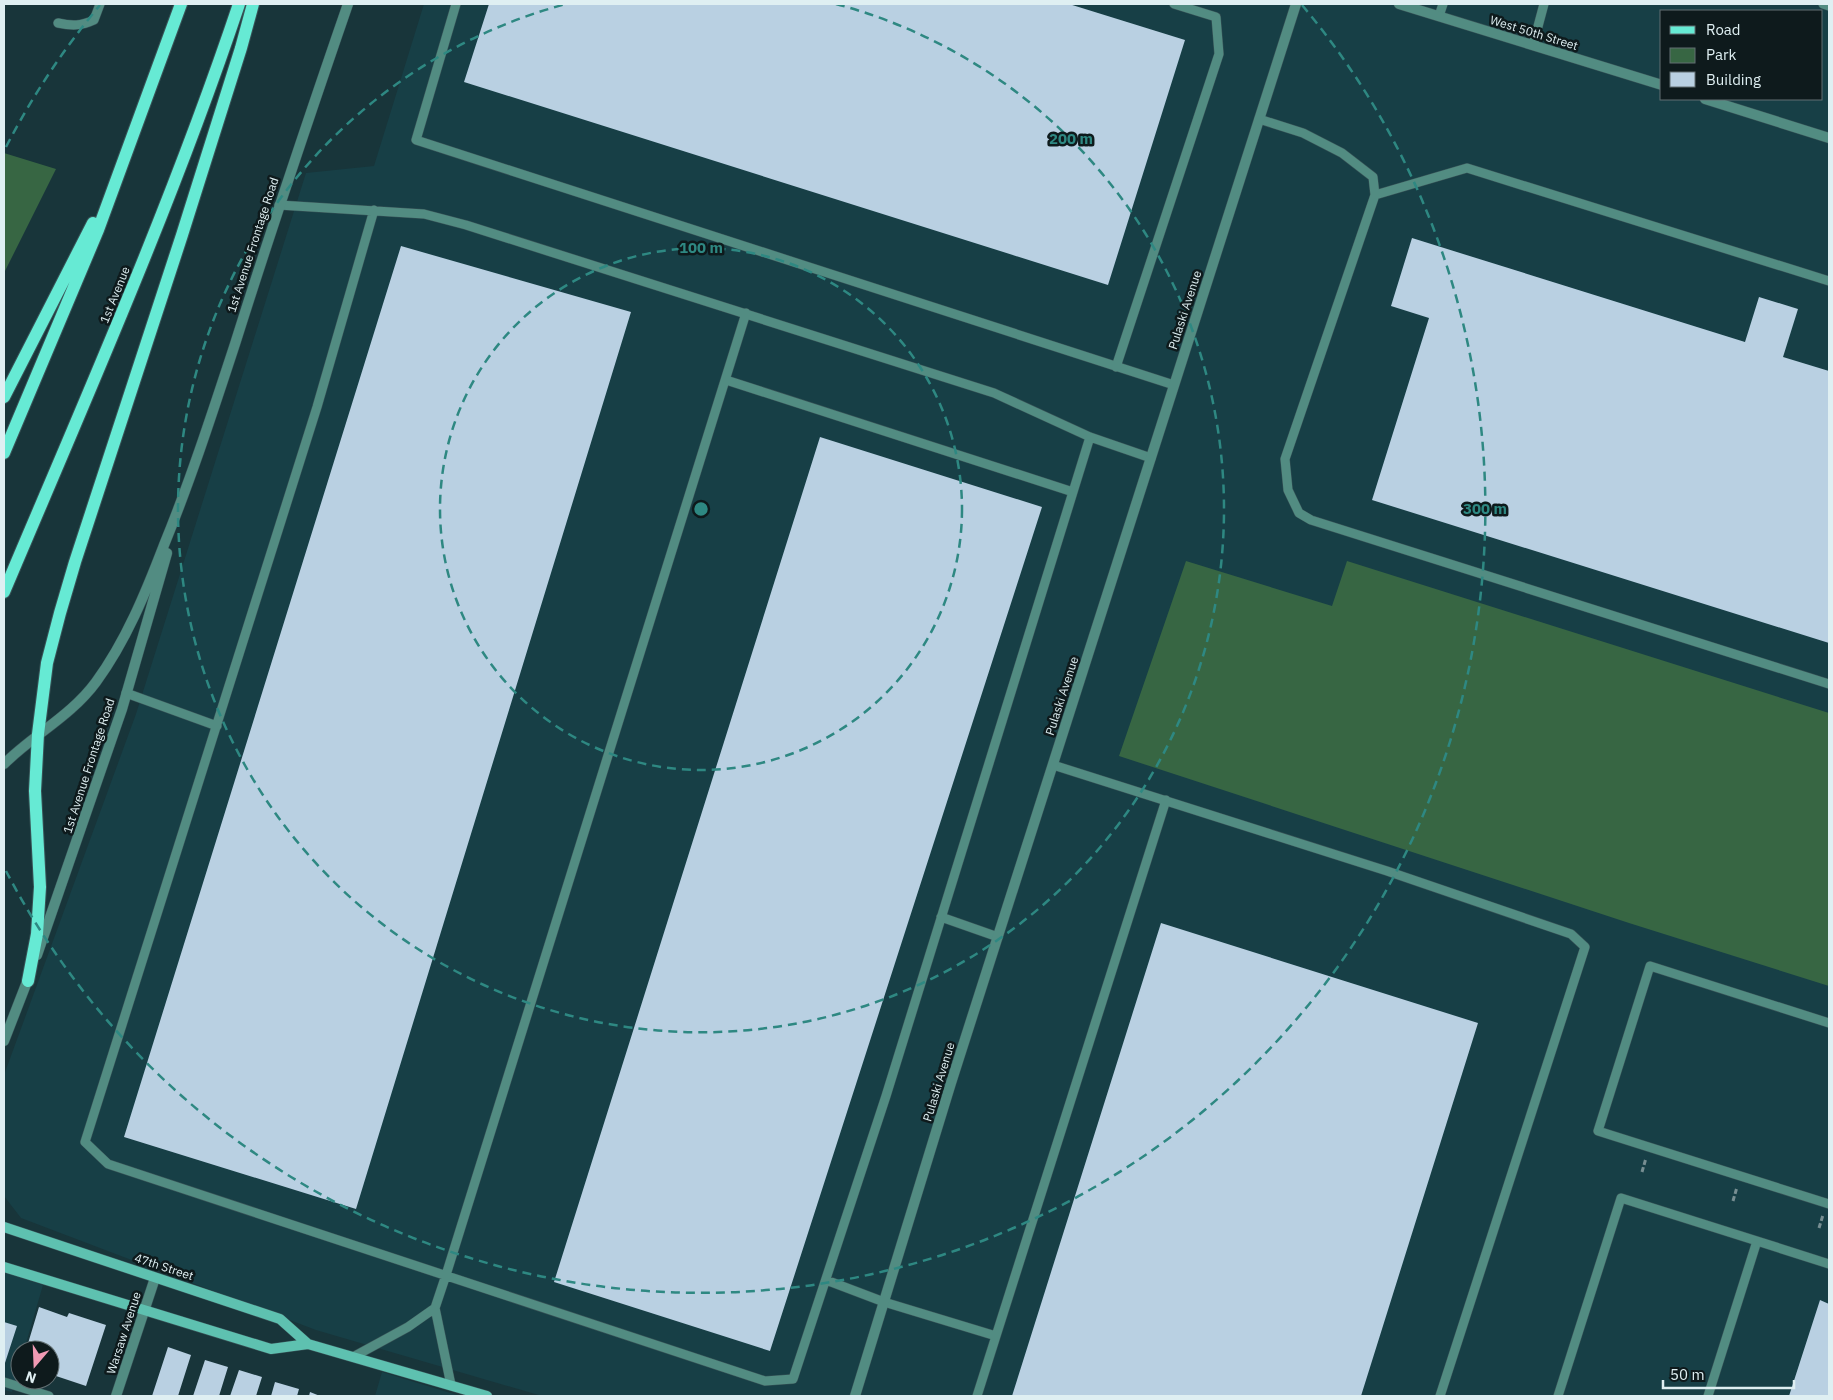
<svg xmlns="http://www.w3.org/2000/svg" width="1833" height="1400" font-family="'IBM Plex Sans',sans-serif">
<rect width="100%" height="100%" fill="#18353a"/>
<path fill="#173f46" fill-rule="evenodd" d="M424 4H1829V1396H542L316 1330 21 1218 4 1196V1075L136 714 306 173 374 166ZM1662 11H1822V99H1662Z
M4 1272 43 1285 24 1350H20V1365L12 1392 4 1390Z
M382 1372 460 1396H375Z"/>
<path fill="#376643" d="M4 153 56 169 4 273Z
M1186 561 1332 606 1347 561 1829 713V986L1629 923 1119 756Z"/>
<path fill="#b9d0e2" d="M489 4H1069L1185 40 1108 285 464 82Z
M1412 238 1745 342 1759 297 1798 309 1783 357 1829 371V643L1372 500 1429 318 1391 306Z
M401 246 631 312 356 1209 124 1137Z
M820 437 1042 507 770 1351 554 1282Z
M1161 923 1478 1023 1361 1396H1012Z
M1820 1300 1829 1304V1396H1789Z
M39 1307 67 1317 69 1313 106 1325 86 1386 50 1374V1350H26Z
M4 1322 17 1326 4 1366Z
M168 1347 191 1355 178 1396H152Z
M205 1360 228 1367 219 1396H193Z
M239 1370 262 1377 256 1396H230Z
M275 1382 299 1389 297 1396H271Z
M310 1392 320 1396H309Z"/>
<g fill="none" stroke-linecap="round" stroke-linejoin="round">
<g stroke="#385357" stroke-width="10">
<path id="service" d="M456 4 416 140 1174 385
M1823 4 1829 6
M1439 16 1443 4
M58 23C72 26 81 26 94 20L100 4
M1533 45 1544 4
M1259 119 1303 133 1342 153 1373 177 1375 195 1285 459 1288 490 1299 513 1311 520 1829 684
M1375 195 1467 168 1829 281
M279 205 424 214 466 225 994 393 1090 437 1151 458
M374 210 317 407 85 1142 108 1164 765 1381 793 1379 886 1096 1090 437
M1116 367 1219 54 1216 17 1174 4
M726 380 1073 492
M126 693 217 726
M1053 765 1387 871 1571 934 1585 947 1440 1396
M941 917 998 937
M1829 1023 1650 966 1598 1131 1829 1204
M1757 1241 1829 1264
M826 1280 884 1302 996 1336 977 1396
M996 1336 1166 800
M353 1357 408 1327 435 1308
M4 1382 49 1396
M451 1385 435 1308 446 1275 746 313
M1558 1396 1621 1198 1757 1241 1708 1396"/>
</g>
<g stroke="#385357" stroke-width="11">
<path id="minor" d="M1399 4 1662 85
M1705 99 1829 138
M116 1396 155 1278
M855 1396 951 1083 1296 4"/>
</g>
<g stroke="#385357" stroke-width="11">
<path id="tertiary" d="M4 764C33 735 71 716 96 682 126 641 146 592 164 545 191 479 213 411 235 344 271 230 309 117 348 4
M37 955 122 709 167 553
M4 1041 30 974"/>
</g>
<g stroke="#385357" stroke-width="11">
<path id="secondary" d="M4 1227 280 1319 308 1344
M4 1267 271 1349 308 1344 487 1396"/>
</g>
<g stroke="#385357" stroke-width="14">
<path id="primary" d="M4 397 93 223
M4 453 98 230 181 4
M4 592C86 398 172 204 239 4
M28 981 37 934 40 887 35 791 38 734 47 663 60 613 75 562 182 235 241 48 253 4"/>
</g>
<path stroke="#778e92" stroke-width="3" stroke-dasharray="5 2.5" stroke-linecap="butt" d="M1642 1172 1646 1158
M1733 1201 1737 1187
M1819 1228 1823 1215"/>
<use href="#service" stroke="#528c82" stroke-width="9"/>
<use href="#minor" stroke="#528c82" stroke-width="10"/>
<use href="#tertiary" stroke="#528c82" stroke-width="10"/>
<use href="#secondary" stroke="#5ec1b0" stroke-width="10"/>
<use href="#primary" stroke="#66ead4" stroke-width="12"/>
</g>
<g fill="none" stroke="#2e8882" stroke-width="2.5" stroke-dasharray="9 6">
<circle cx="701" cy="509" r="261"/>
<path d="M836 4A523 523 0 1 1 566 4"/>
<path d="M6 147A784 784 0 0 1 100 5M1302 5A784 784 0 1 1 6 871"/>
</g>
<g text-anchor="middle" stroke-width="5" stroke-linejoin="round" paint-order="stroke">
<g font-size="12" fill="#dfeff2" stroke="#0e1a1c">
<text transform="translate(1534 33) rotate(17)" y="4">West 50th Street</text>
<text transform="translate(253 245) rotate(-72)" y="4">1st Avenue Frontage Road</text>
<text transform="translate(115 295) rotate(-68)" y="4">1st Avenue</text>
<text transform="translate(1185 310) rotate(-72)" y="4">Pulaski Avenue</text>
<text transform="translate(1062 696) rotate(-72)" y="4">Pulaski Avenue</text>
<text transform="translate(89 766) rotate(-72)" y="4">1st Avenue Frontage Road</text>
<text transform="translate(939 1082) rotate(-73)" y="4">Pulaski Avenue</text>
<text transform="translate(164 1267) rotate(18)" y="4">47th Street</text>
<text transform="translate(124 1333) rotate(-72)" y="4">Warsaw Avenue</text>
</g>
</g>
<circle cx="701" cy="509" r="8" fill="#2e8882" stroke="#0e1a1c" stroke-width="2.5"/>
<g font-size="15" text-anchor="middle" font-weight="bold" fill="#2e8882" stroke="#0e1a1c" stroke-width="5" stroke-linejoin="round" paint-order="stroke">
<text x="1071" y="144">200 m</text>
<text x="701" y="253">100 m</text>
<text x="1485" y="514">300 m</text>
</g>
<rect width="1833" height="1400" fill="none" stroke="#dfeff2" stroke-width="10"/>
<rect x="1660" y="10" width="162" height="90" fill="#0e1a1c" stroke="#626f72"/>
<rect x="1670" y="26" width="25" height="8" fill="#66ead4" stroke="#626f72"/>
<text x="1706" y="35" font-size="15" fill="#dfeff2">Road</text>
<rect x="1670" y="48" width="25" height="15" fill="#376643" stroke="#626f72"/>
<text x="1706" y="60" font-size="15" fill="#dfeff2">Park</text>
<rect x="1670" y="72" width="25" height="15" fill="#b9d0e2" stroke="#626f72"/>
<text x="1706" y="85" font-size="15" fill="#dfeff2">Building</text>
<g transform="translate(35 1365) rotate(199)"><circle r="24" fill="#0e1a1c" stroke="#626f72"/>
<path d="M0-4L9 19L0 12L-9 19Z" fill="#f19ab4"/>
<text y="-8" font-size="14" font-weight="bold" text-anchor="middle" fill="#dfeff2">N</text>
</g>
<path d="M1663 1380v8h131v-8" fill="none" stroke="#dfeff2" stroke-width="2.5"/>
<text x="1670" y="1380" font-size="15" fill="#dfeff2" stroke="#0e1a1c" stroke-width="4" paint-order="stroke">50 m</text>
</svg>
